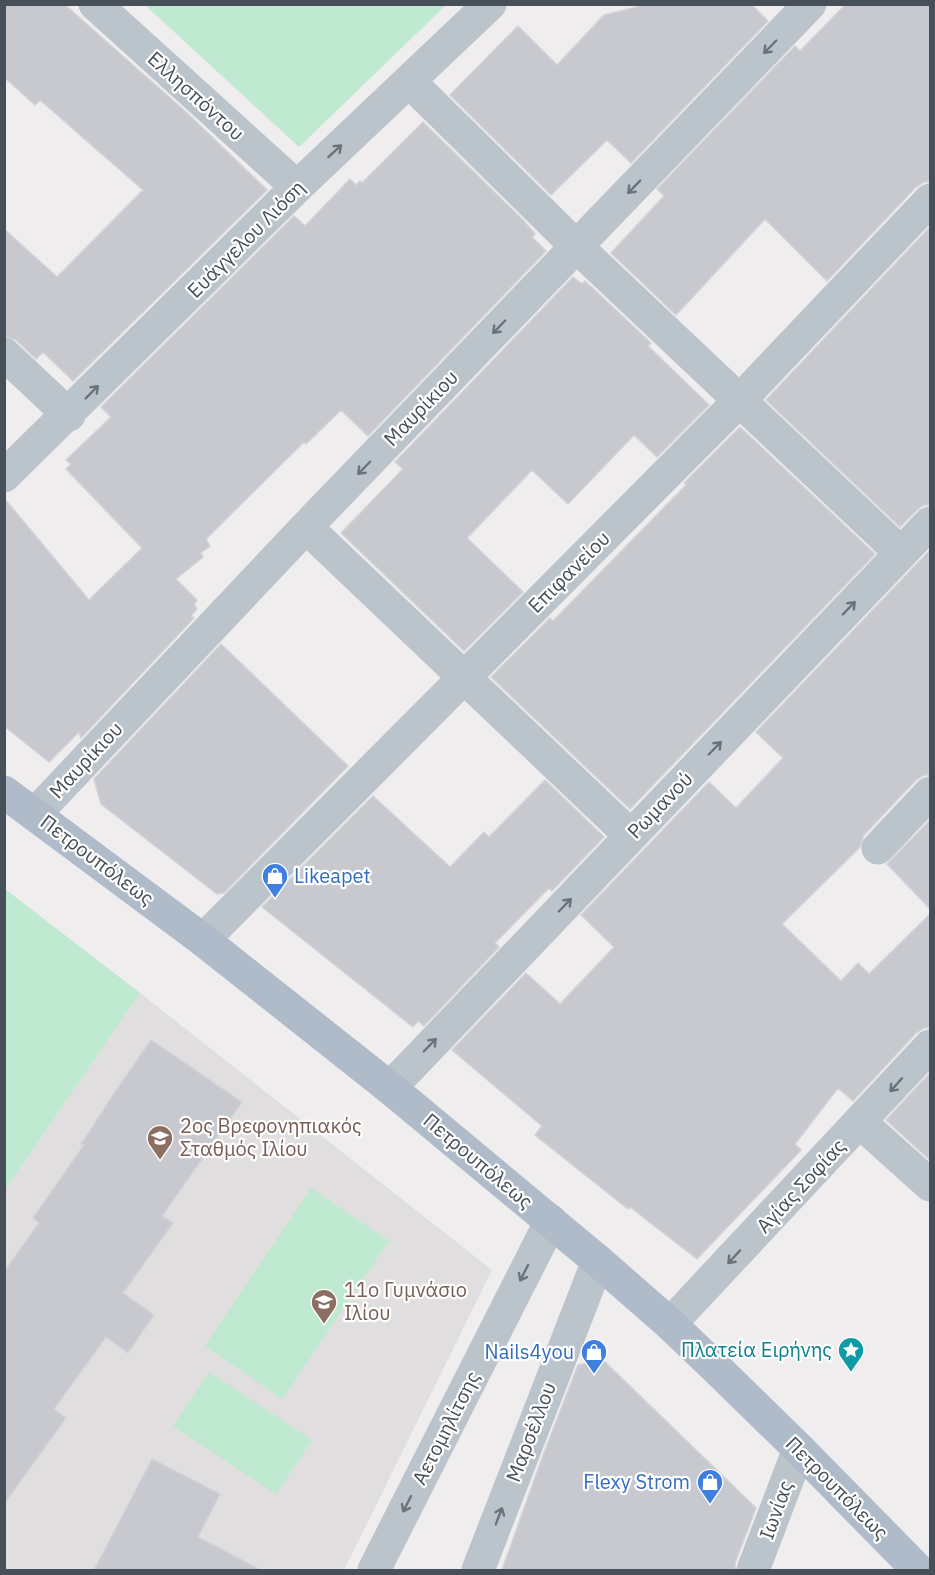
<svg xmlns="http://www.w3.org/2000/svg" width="935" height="1575" font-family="'IBM Plex Sans',sans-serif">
<rect width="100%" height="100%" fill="#efeded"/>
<path fill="#e0dede" d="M140 993 492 1270 344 1570H5V1190Z"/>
<path fill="#bfe9d0" d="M145 5H446L299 147Z
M5 889 140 993 5 1190Z
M311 1188 389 1241 282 1399 205 1346Z
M209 1372 312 1440 276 1494 173 1426Z"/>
<path fill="#c7c9cf" stroke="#d1d3d8" stroke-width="1.5" d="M4 4H64L186 112 267 190 73 381 43 352 36 359 16 340 4 336V229L57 277 143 190 40 100 35 105 4 77Z
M640 4H751L768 21 631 163 607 140 551 195 450 95 518 26 557 65 604 15 637 7Z
M846 4H930V182H924L916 187 827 281 765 219 676 315 611 253 664 196 657 189 795 46 800 51Z
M423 122 524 221 535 234 532 237 546 251 368 436 341 410 306 444 304 442 206 539 210 546 201 553 203 557 176 579 197 600 194 604 197 609 191 616 194 618 81 738 79 732 49 762 4 726V498L89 600 142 548 66 469 71 464 66 460 111 417 101 407 294 216 305 226 350 179 356 185 360 181 362 183Z
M930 227V505H924L917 510 900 527 766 400Z
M573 277 582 284 585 281 651 343 648 346 709 405 657 457 634 435 568 504 532 470 467 538 523 592 464 651 341 533 403 469 395 462Z
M740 427 875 554 630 809 491 677 550 618 553 621 686 485 684 483Z
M930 550V775H924L916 780 864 835 860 847 782 924 841 981 858 963 869 974 930 914V1028H924L916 1033 853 1101 838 1088 795 1144 801 1150 697 1259 630 1207 628 1209 535 1135 542 1126 452 1050 526 973 560 1004 614 947 581 915 709 782 736 808 783 758 756 732Z
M221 644 348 766 224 893 217 894 101 804 94 779Z
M545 780 604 837 552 891 549 888 495 943 499 947 424 1026 418 1021 413 1027 262 907 373 796 450 867 484 832 489 837Z
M930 820V909L887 864Z
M151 1040 242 1102 162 1216 173 1223 123 1293 154 1315 128 1353 106 1337 54 1409 66 1418 4 1504V1272L39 1223 33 1218 84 1145 81 1144 117 1089Z
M930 1073V1160L886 1120Z
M603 1360 756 1508 735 1563V1570H502L542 1458 578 1365Z
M152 1459 220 1494 198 1537 261 1570H94Z"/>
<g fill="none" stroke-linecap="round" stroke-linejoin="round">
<path stroke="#bcc4cb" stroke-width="33" d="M95 4 297 187
M410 82 577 247 901 553
M4 354 69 415
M4 476 297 187 490 4
M306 527 631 836
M35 814 306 527 810 4
M878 848 930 793
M203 940 739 401 930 200
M390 1088 930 523
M861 1123 930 1185
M670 1324 930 1046
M374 1570 551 1221
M478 1570 598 1261
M753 1570 799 1449"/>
<path stroke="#afbbc9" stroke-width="33" d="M4 792 203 940 390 1088 598 1261 670 1324 715 1367 799 1449 918 1570"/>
</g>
<defs><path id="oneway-shaft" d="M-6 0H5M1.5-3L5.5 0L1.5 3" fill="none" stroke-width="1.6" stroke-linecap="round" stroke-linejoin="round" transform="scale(1.5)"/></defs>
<g stroke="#6a737a">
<use href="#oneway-shaft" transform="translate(770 47) rotate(134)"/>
<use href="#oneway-shaft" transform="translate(335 151) rotate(-43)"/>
<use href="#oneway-shaft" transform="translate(634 187) rotate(134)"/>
<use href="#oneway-shaft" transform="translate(499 327) rotate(134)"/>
<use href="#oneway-shaft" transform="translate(92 392) rotate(-45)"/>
<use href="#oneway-shaft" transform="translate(364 468) rotate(134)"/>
<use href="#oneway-shaft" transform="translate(849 608) rotate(-46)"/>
<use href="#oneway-shaft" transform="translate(715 748) rotate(-46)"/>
<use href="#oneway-shaft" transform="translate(565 905) rotate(-46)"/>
<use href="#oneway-shaft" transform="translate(430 1045) rotate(-46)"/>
<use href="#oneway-shaft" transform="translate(896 1085) rotate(132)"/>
<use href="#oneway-shaft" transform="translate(734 1257) rotate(133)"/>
<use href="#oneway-shaft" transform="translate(524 1273) rotate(117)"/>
<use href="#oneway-shaft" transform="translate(407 1504) rotate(117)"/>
<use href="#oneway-shaft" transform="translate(499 1516) rotate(-69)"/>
</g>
<defs>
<g id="shop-pin" transform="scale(1.35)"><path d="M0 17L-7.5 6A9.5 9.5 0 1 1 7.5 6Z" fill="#3f7fe0" stroke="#fff"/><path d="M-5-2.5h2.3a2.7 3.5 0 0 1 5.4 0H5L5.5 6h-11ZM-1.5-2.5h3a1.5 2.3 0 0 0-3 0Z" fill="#fff"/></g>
<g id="school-pin" transform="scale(1.35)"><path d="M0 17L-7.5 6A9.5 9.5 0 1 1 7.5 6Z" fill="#8d6e63" stroke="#fff"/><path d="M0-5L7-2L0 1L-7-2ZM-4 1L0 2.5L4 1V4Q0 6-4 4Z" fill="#fff"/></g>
<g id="sight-pin" transform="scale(1.35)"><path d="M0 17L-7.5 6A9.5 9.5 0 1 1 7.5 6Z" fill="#0f9aa8" stroke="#fff"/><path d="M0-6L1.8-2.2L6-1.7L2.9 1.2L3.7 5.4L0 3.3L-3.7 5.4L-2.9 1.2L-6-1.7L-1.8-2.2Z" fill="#fff"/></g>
</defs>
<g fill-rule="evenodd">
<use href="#shop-pin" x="275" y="876"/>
<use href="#school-pin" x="160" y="1138"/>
<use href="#school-pin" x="324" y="1302"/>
<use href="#sight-pin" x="851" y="1350"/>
<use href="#shop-pin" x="594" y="1352"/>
<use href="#shop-pin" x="710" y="1482"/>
</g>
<g text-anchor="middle" stroke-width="4.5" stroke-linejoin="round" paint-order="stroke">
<g font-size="20" fill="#475058" stroke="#fff">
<text transform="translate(196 96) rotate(42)" y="7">Ελλησπόντου</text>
<text transform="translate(246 239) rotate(-45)" y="7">Ευάγγελου Λιόση</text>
<text transform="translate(421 408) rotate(-46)" y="7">Μαυρίκιου</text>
<text transform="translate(569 572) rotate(-45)" y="7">Επιφανείου</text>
<text transform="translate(86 760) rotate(-47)" y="7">Μαυρίκιου</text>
<text transform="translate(660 805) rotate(-46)" y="7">Ρωμανού</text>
<text transform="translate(97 860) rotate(37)" y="7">Πετρουπόλεως</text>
<text transform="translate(478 1161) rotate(40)" y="7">Πετρουπόλεως</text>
<text transform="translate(801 1186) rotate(-47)" y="7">Αγίας Σοφίας</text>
<text transform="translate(446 1428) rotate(-63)" y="7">Αετομηλίτσης</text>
<text transform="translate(531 1432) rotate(-69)" y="7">Μαρσέλλου</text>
<text transform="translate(837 1488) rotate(45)" y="7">Πετρουπόλεως</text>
<text transform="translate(776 1510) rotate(-70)" y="7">Ιωνίας</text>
</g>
<g font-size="20" fill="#366cbe" stroke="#fff" text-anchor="end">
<text x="294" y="883" text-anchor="start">Likeapet</text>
<text x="574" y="1359">Nails4you</text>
<text x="690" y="1489">Flexy Strom</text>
</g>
<g font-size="20" fill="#785e54" stroke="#fff" text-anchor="start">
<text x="180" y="1133">2ος Βρεφονηπιακός<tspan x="180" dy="23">Σταθμός Ιλίου</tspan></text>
<text x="344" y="1297">11ο Γυμνάσιο<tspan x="344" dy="23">Ιλίου</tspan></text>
</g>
<g font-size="20" fill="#0d838f" stroke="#fff" text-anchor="end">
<text x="832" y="1357">Πλατεία Ειρήνης</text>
</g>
</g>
<rect width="935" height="1575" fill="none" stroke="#475058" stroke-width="12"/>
</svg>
